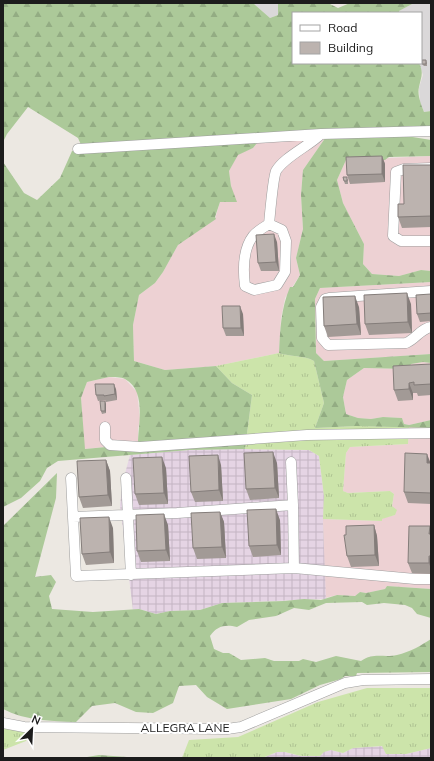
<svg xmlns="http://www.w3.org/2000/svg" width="434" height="761" font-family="Mulish,sans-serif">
<defs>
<pattern id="industrial-grid" width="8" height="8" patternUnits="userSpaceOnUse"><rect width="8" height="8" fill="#e5d4e4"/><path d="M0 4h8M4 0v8" fill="none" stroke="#c4b5c3"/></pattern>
<pattern id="grass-tufts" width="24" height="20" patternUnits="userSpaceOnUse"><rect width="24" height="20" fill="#cce4aa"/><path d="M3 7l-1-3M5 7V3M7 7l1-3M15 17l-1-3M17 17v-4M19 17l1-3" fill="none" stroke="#afc392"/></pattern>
<pattern id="forest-firs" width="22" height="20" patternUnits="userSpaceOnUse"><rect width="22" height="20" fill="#acc999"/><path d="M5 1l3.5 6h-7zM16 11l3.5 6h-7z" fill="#93ac83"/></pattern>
</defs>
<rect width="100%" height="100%" fill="#ece8e2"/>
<path fill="#dad8d9" d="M253 3H278V15L270 18Z
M414 3H431V111L424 112 420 102 419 88 423 75 419 63H421V13H399V11Z"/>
<path fill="#edd1d3" d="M328 134 303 170 301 195 303 229 296 258 300 275 285 298 281 318 279 353 216 366 165 370 134 361 133 325 139 295 155 283 163 272 178 245 215 219 220 202 227 201 231 186 229 171 238 154 253 148 262 137Z
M431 156V271L421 270 399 276 372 274 363 264 364 244 343 203 337 180 346 160Z
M431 282V354L324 361 316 353 315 299 320 288Z
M423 362 431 363V420L409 425 404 424 402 418 383 417 371 419 358 418 346 414 343 397 347 380 364 368 409 369 411 364Z
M109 377 125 379 137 392 140 419 138 429V444L84 449 81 398 87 382Z
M409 427 431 428V589L387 586 385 589 366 593 360 592 355 596 337 595 325 598 323 519 381 521 382 519 386 517 395 515 392 506 394 494 390 491 348 493 343 491 346 453 350 447 408 444Z"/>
<path fill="url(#industrial-grid)" d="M245 449 309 450 319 456 324 496 323 523 326 599 222 603 200 610 170 611 156 614 139 609 133 610 120 505 123 481 130 455 189 450Z
M383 746 386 754H406L431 748V758H262L277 752H285L301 756 331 750 343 753 353 748Z"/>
<path fill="url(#grass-tufts)" d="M279 353C290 357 304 355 314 361L324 403 315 428 356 426 409 427 408 444 350 447 346 453 343 491 348 493 390 491 394 494 392 506 397 510 395 515 382 519V521L323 519 324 496 319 456 309 450 245 449 252 395 232 383 216 366Z
M367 688H431V748L406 754H386L382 746 353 748 343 753 331 750 324 752 320 756H301L285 752H277L262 758H182L189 740 238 737 318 702Z
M3 728 31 732 26 741 3 750Z"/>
<path fill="url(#forest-firs)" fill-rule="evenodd" d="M3 3H253L270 18 278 15V3H328L338 8 350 3H414L399 11V13H293V63H419C424 73 421 77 419 87 417 95 421 104 424 112L431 111V130L382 132 431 140V156L389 157 385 160H346L337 180 343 203 364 244 363 264 372 274 399 276 421 270 431 271V282L320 288 315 299 316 353 324 361 431 354V363L423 362 411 364 409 369 364 368 347 380 343 397 346 414 358 418 371 419 383 417 402 418 404 424 409 425 431 420V428L356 426 315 428 324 403 314 361C304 355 290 357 279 353 280 330 281 308 290 287H293L300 275 296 258 303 229 301 195 303 170 328 134 262 137 253 148 238 155 229 171 231 186 237 202H220L215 217 216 219 178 245 163 272 155 283 139 295 133 325 134 361 165 370 216 366 232 383 252 395 245 449 189 450 58 461 47 468 40 481 21 498 3 507V162L24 193 37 200 60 178 72 151 82 147 78 138 28 107 7 134 3 142ZM109 377C114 377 121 377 125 379 147 391 138 424 138 444L85 449 81 398 87 382Z
M57 473 56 498 35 577 51 575 56 582 49 596 52 609 93 612 139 609 156 614 170 611 200 610 222 603 284 601 304 599 321 600 337 595 355 596 360 592 366 593 385 589 387 586 431 589V618L417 614 412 608 405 605 384 603 367 605 362 602 326 603 309 610 294 608 276 616 249 620 237 627C225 624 217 626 210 636L214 649 223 653H229L241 660 265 658 274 661H299L303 659 316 662 336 656 361 661C374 652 383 658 397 655 410 652 422 645 431 639V672L357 673 356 676H345L341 679 320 685 291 699 227 709 207 697 196 685 179 686 173 703 153 713 136 712 115 703 92 706 76 722C51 721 26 721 3 709V526Z
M99 755 141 758H81Z"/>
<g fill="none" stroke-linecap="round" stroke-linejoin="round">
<g stroke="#9d9d9d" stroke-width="11">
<path id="minor" d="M78 149 321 134 431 131
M431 168 404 169 396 172 393 236 401 241H431
M269 224C264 227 257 231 253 236 243 249 243 270 245 286L254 290 277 285 285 272 286 241 282 230 269 224C270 214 273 178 276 171 284 157 309 146 321 134
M431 291 329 298 325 299 321 307 322 338 328 345 406 343C416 339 420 329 431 327
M105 427V440L110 445 140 447 307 435 431 433
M291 462 293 505
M71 478 76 576 294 568 415 579H431
M126 478 131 575
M73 517 177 513 293 505 294 568
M3 723 24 727 227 729 241 727 345 683 363 680 431 679"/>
</g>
<use href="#minor" stroke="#fff" stroke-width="10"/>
</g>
<path fill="#a29a96" d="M426 60 427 63V66H424L422 64Z
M382 156 385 164V182L350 184 347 175Z
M431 165V227L402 228 398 217 404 204Z
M348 179V184H345L344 181Z
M277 242 279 271H261L258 263Z
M431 294V321L420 322 417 314Z
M411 304 412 333 369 335 365 324Z
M359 307 361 335 328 337 324 326Z
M243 314 244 336H226L223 328Z
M431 364V395L418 396 417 393H413V400L398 401 394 390Z
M116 389 117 400 106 402 105 400 98 401 96 395Z
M106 404V413L102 414 101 411Z
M106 460 110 471 112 506 83 508 79 497Z
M277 463 279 498 250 500 246 489Z
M430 463H431V504L408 503 404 492Z
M221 465 223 501 195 502 191 492Z
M166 468 168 504 139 505 135 494Z
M220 512 224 522 226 558 197 559 193 548Z
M280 520 281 555 253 557 249 546Z
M168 525 170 561 141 562 137 551Z
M374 525 377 536 379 566 351 567 347 556 346 535Z
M430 526 431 531V574L412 573 408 563Z
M113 528 114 563 86 565 82 554Z"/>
<path fill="#847d7a" d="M382 156 385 164V182L382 174Z
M274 234 277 242 279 271 276 262Z
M407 293 411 304 412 333 408 322Z
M355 296 359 307 361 335 357 324Z
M240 306 243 314 244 336 241 328Z
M409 383 413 393V400L409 389Z
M114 384 116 389 117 400 115 394Z
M105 401 106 404V413L105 411Z
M273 452 277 463 279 498 275 488Z
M427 454 431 464 427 463Z
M218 455 221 465 223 501 219 490Z
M162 457 166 468 168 504 164 493Z
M106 460 110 471 112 506 108 495Z
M276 509 280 520 281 555 277 545Z
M220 512 224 522 226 558 222 547Z
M164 514 168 525 170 561 166 550Z
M109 517 113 528 114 563 110 552Z
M374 525 377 536 379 566 375 555Z
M430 526 431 531V538L429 534Z
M429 556 431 561V569L429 563Z"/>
<path fill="#bcb3af" stroke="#847d7a" d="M422 60H426V64H422Z
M382 156V174L347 175 346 157Z
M403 165H431V216L398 217V204H404Z
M343 177H347V181H344Z
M274 234 276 262 258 263 256 235Z
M407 293 408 322 365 324 364 295Z
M431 294V313L417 314 416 295Z
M355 296 357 324 324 326 323 297Z
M222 306H240L241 328H223Z
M431 364V384L414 385V382L409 383V389L394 390 393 366Z
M95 384H114L115 394 104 396V395H96Z
M100 401H105V411H101Z
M273 452 275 488 246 489 244 453Z
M405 453 427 454V463H431V493L404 492Z
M218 455 219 490 191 492 189 456Z
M162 457 164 493 135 494 133 458Z
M106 460 108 495 79 497 77 461Z
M276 509 277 545 249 546 247 510Z
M220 512 222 547 193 548 191 513Z
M164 514 166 550 137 551 136 515Z
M109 517 110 552 82 554 80 518Z
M374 525 375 555 347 556 344 535H346V526Z
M409 526H430L429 534H431V556H429V563H408Z"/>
<g text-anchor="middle" stroke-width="4" stroke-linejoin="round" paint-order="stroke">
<g font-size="12" fill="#1c1c1c" stroke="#fff">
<text x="185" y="732">ALLEGRA LANE</text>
</g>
</g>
<rect width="434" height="761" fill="none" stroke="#1c1c1c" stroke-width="8"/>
<rect x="292" y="12" width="130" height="52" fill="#ffffff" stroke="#a4a4a4"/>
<rect x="300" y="25" width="20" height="6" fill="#ffffff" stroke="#a4a4a4"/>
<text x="328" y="32" font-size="12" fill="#1c1c1c">Road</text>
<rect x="300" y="42" width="20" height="12" fill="#bcb3af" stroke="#a4a4a4"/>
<text x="328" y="52" font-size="12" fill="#1c1c1c">Building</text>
<g transform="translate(32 729) rotate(24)" stroke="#ffffff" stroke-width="3" paint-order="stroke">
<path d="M0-3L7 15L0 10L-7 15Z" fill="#1c1c1c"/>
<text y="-6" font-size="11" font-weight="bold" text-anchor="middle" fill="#1c1c1c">N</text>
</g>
</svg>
